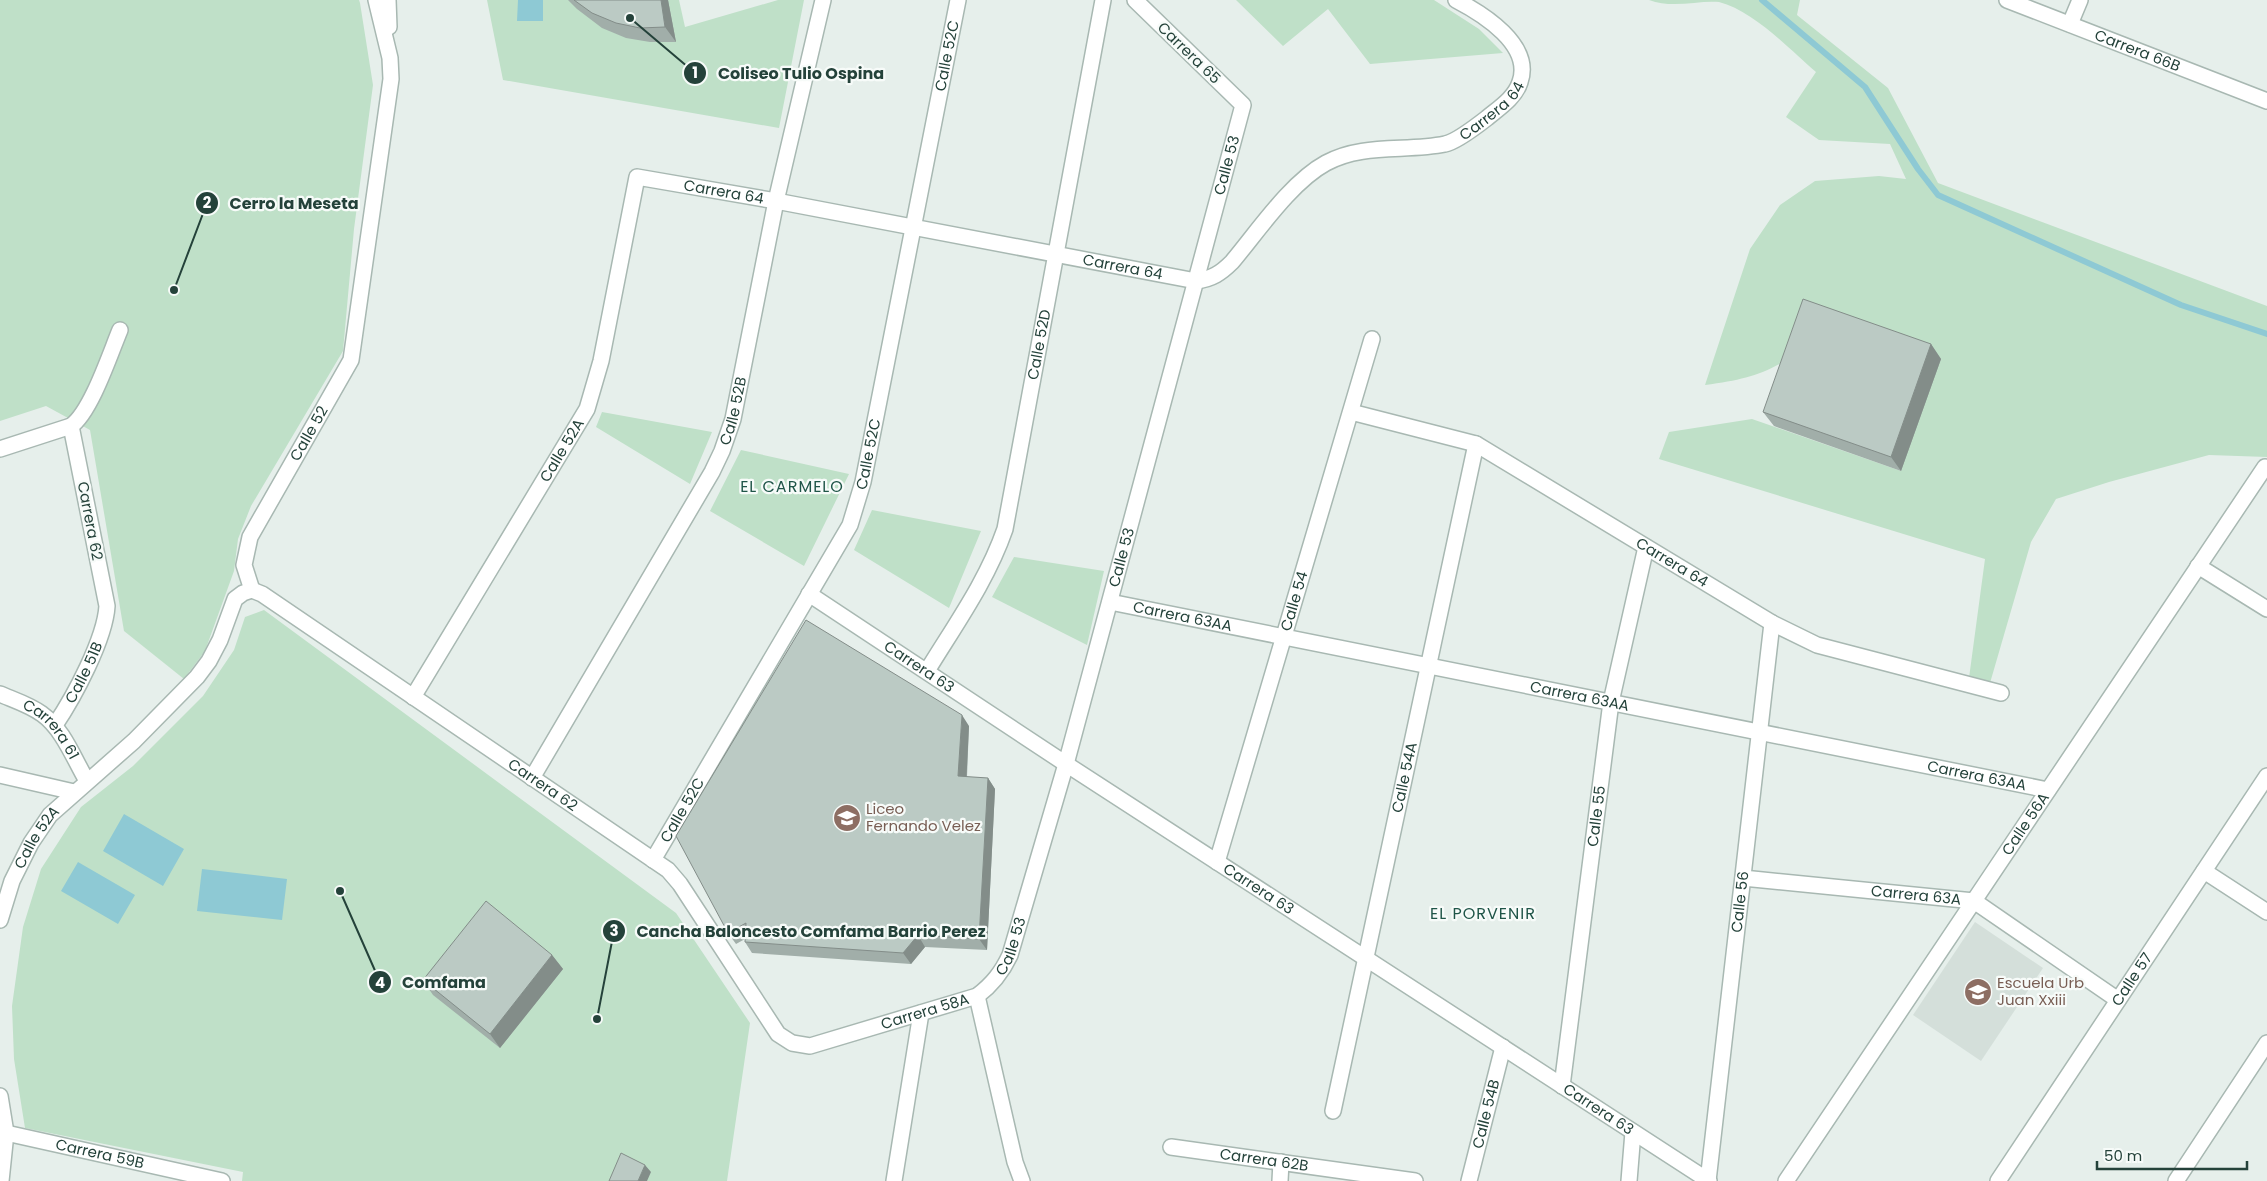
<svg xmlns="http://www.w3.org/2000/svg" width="2267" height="1181" font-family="Poppins,sans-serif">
<rect width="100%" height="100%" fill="#e6efeb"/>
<path fill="#d4dfda" d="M1975 922 2043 968 1981 1061 1913 1015Z"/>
<path fill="#bfe0c8" d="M0 0H359L360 3 373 85 354 229 343 351 251 506 238 539 234 571 205 651 184 679 124 631 90 430 46 406 0 421Z
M487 0H679L685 27 778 0H804L779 128 503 80Z
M1236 0H1434L1479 29 1503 53 1370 64 1328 9 1283 46Z
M1649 0H1800L1797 15 1888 88 1938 183 2267 306V457L2209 455 2109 482 2056 499 2031 542 1990 683 1969 678 1985 559 1659 459 1669 432 1752 419 1901 471 1800 352C1763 375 1747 379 1705 385L1750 249 1780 205 1815 181 1879 176 1906 179 1890 144 1819 140 1786 117 1816 72C1789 49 1754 11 1719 2 1699 0 1673 9 1649 0Z
M602 412 712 432 690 484 596 427Z
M741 450 849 474 804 566 710 511Z
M872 510 981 531 949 608 854 550Z
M1014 557 1104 571 1087 645 992 597Z
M264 610 676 913 750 1023 727 1181H242L243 1172 25 1128 14 1059 12 1006 23 927 41 869 81 807 133 766 203 696 234 650 245 617Z"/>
<path fill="#8ec9d4" d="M518 0H543V21H517Z
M124 814 184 849 163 886 103 851Z
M78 862 135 895 118 924 61 891Z
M202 869 287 879 282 920 197 911Z"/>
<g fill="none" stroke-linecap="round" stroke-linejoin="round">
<path stroke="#8ec9d4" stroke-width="6" d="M1762 0 1865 87 1918 169 1938 195 2181 305 2267 334"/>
<g stroke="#a8b8b2" stroke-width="18">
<g id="minor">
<path d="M388 0 389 27"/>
<path id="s1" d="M2007 0 2267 101"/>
<path d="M2070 24 2080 0"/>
<path id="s2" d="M1351 412 1476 444 1772 623 1817 645 2001 693"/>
<path d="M0 449 71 426C91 412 110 354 120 330"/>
<path d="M2198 566 2267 609"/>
<path id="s3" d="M252 590 244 565 250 537 351 360 391 79 390 58 376 0"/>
<path id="s4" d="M809 594 1066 764 1243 105 1135 0"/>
<path id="s5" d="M1110 602 2048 790"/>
<path id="s6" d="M927 671C955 625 987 581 1005 529L1103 0"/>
<path id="s7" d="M0 694C14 700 30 705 42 714 63 729 74 759 87 781"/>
<path id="s8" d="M413 697 587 409 601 361 637 177 776 201 1196 281C1212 279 1221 273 1232 262 1258 231 1291 182 1326 163 1362 143 1406 152 1445 144 1456 142 1478 125 1487 118 1499 108 1515 98 1520 82 1533 45 1483 14 1456 0"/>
<path id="s9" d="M55 725C74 697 105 639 107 606L71 426"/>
<path id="s10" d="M532 778 712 472 722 451 733 419 776 201 823 0"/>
<path id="s11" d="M653 860 850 525 863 482 958 0"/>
<path id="s12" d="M1217 862 1372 339"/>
<path d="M2204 871 2267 912"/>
<path id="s13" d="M1743 878 1974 901 2118 1000"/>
<path id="s14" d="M1562 1086 1611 702 1646 547"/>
<path id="s15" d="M1333 1111 1476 444"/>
<path id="s16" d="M6 1133 222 1181"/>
<path id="s17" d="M1171 1147 1415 1181"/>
<path d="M894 1181 921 1013"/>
<path d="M1280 1181 1281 1162"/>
<path id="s18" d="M1469 1181 1503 1047"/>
<path d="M1629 1181 1633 1132"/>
<path id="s19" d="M1708 1181 1772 623"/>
<path id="s20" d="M1786 1181 2265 467 2267 468"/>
<path id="s21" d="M1998 1181 2267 776"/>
<path d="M2176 1181 2267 1043"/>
</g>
</g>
<g stroke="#a8b8b2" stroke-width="18">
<g id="tertiary">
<path d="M0 775 74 792"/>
<path id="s22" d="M0 920 12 881 31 843 50 815 134 741 197 677 209 661 220 640 235 599 243 593 252 590 262 594 668 870 680 884 778 1034 792 1043 810 1046 977 996C993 984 1002 972 1010 955L1066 764 1709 1181"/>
<path d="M977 996 1015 1162 1022 1181"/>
<path d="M0 1096 6 1133 1 1181"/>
</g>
</g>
<use href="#minor" stroke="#fff" stroke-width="15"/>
<use href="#tertiary" stroke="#fff" stroke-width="15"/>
</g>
<path fill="#a1aea9" d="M568 0H668L676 42H650L626 38 602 28 577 9Z
M1931 344 1941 359 1901 471 1774 426 1763 412Z
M969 726 967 777 988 778 995 789 987 950 925 947 911 964 752 953 745 942V939L736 944 728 933Z
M552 955 563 969 500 1048 433 995 423 980Z"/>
<path fill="#838d89" d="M661 0H668L676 42 665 27Z
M1931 344 1941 359 1901 471 1891 457Z
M962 715 969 726 966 787 958 776Z
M988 778 995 789 987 950 979 939Z
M918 935 925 947 911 964 903 953Z
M552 955 563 969 500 1048 490 1034Z
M645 1165 651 1172 647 1181H638Z"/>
<path fill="#bbcac4" stroke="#838d89" d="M574 0H661L665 27 640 28 616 23 592 13Z
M1803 299 1931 344 1891 457 1763 412Z
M806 620 962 715 958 776 988 778 979 939 918 935 903 953 745 942 746 923 728 933 676 836Z
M486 901 552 955 490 1034 423 980Z
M621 1153 645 1165 638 1181H609Z"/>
<defs>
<g id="school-disc" transform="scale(1.4375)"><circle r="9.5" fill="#8d6e63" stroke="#f7fbf9"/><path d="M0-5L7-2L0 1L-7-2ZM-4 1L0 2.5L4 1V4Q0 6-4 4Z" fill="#fff"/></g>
</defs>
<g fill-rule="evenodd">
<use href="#school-disc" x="847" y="818"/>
<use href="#school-disc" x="1978" y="992"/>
</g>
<g text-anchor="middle" stroke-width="4.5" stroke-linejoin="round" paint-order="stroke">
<g font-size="15" fill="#24423a" stroke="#f7fbf9">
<text dy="5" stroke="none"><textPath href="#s1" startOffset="140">Carrera 66B</textPath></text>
<text transform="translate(1189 53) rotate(44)" y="5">Carrera 65</text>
<text dy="5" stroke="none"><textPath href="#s11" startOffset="868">Calle 52C</textPath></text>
<text dy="5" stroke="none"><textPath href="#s8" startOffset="1501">Carrera 64</textPath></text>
<text dy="5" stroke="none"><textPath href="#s4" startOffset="928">Calle 53</textPath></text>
<text dy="5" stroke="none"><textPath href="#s8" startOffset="662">Carrera 64</textPath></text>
<text dy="5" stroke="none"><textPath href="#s8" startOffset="1068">Carrera 64</textPath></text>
<text dy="5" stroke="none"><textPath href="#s6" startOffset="350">Calle 52D</textPath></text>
<text dy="5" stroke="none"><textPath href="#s10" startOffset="420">Calle 52B</textPath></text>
<text dy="5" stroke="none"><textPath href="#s3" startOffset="174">Calle 52</textPath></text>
<text dy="5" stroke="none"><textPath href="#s8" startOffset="288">Calle 52A</textPath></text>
<text dy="5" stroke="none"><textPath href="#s11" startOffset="462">Calle 52C</textPath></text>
<text transform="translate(90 521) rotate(79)" y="5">Carrera 62</text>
<text dy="5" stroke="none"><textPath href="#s4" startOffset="522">Calle 53</textPath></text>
<text dy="5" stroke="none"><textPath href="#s2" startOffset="358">Carrera 64</textPath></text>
<text dy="5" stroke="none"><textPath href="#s12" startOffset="272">Calle 54</textPath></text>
<text dy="5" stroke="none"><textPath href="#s5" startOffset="74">Carrera 63AA</textPath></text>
<text dy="5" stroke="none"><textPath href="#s4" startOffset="132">Carrera 63</textPath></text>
<text dy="5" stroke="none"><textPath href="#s9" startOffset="60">Calle 51B</textPath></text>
<text dy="5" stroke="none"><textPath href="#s5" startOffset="479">Carrera 63AA</textPath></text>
<text dy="5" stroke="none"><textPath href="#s7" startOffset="64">Carrera 61</textPath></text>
<text dy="5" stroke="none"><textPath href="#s5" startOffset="884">Carrera 63AA</textPath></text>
<text dy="5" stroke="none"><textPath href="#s15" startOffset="341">Calle 54A</textPath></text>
<text dy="5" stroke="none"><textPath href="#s22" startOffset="776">Carrera 62</textPath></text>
<text dy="5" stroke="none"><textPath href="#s11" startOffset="58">Calle 52C</textPath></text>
<text dy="5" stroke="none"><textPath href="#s14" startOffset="272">Calle 55</textPath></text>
<text dy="5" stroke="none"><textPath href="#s20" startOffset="430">Calle 56A</textPath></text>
<text dy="5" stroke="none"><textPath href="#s22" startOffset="91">Calle 52A</textPath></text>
<text dy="5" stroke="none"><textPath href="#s22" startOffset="1816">Carrera 63</textPath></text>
<text dy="5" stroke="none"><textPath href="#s13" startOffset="174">Carrera 63A</textPath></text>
<text dy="5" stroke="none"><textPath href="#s19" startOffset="281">Calle 56</textPath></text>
<text dy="5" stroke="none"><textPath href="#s22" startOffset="1396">Calle 53</textPath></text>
<text dy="5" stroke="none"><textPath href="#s21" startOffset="242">Calle 57</textPath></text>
<text dy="5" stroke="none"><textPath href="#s22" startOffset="1280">Carrera 58A</textPath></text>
<text dy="5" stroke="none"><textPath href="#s22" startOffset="2221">Carrera 63</textPath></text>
<text dy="5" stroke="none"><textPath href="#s18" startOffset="69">Calle 54B</textPath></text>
<text dy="5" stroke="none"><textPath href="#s16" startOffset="96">Carrera 59B</textPath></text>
<text dy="5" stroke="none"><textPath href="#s17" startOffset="94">Carrera 62B</textPath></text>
</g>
<g font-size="15" fill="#785e54" stroke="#f7fbf9" text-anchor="start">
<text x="866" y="814">Liceo<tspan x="866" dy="17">Fernando Velez</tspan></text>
<text x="1997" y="988">Escuela Urb<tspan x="1997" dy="17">Juan Xxiii</tspan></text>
</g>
<g font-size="16" letter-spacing="1" fill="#1f5548" stroke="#f7fbf9">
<text x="792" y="492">EL CARMELO</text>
<text x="1483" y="919">EL PORVENIR</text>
</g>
</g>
<path fill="none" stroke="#24423a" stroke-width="2" d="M630 18L695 73M174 290L207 203M597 1019L614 931M340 891L380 982"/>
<g fill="#24423a" stroke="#f7fbf9" stroke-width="2">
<circle cx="630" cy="18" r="5"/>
<circle cx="174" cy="290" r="5"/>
<circle cx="597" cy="1019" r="5"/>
<circle cx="340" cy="891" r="5"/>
<circle cx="695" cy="73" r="12"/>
<circle cx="207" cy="203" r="12"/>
<circle cx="614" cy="931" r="12"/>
<circle cx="380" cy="982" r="12"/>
</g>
<g font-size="15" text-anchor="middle" font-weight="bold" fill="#fff">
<text x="695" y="78">1</text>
<text x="207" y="208">2</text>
<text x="614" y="936">3</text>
<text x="380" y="988">4</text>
</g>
<g font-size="16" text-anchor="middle" font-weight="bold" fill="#24423a" stroke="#f7fbf9" stroke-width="4.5" stroke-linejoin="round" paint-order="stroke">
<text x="801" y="79">Coliseo Tulio Ospina</text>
<text x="294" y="209">Cerro la Meseta</text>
<text x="811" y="937">Cancha Baloncesto Comfama Barrio Perez</text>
<text x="444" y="988">Comfama</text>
</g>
<path d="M2097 1161v8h150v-8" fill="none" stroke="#24423a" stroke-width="2.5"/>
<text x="2104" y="1161" font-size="15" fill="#24423a" stroke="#f7fbf9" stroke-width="4" paint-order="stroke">50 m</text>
</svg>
